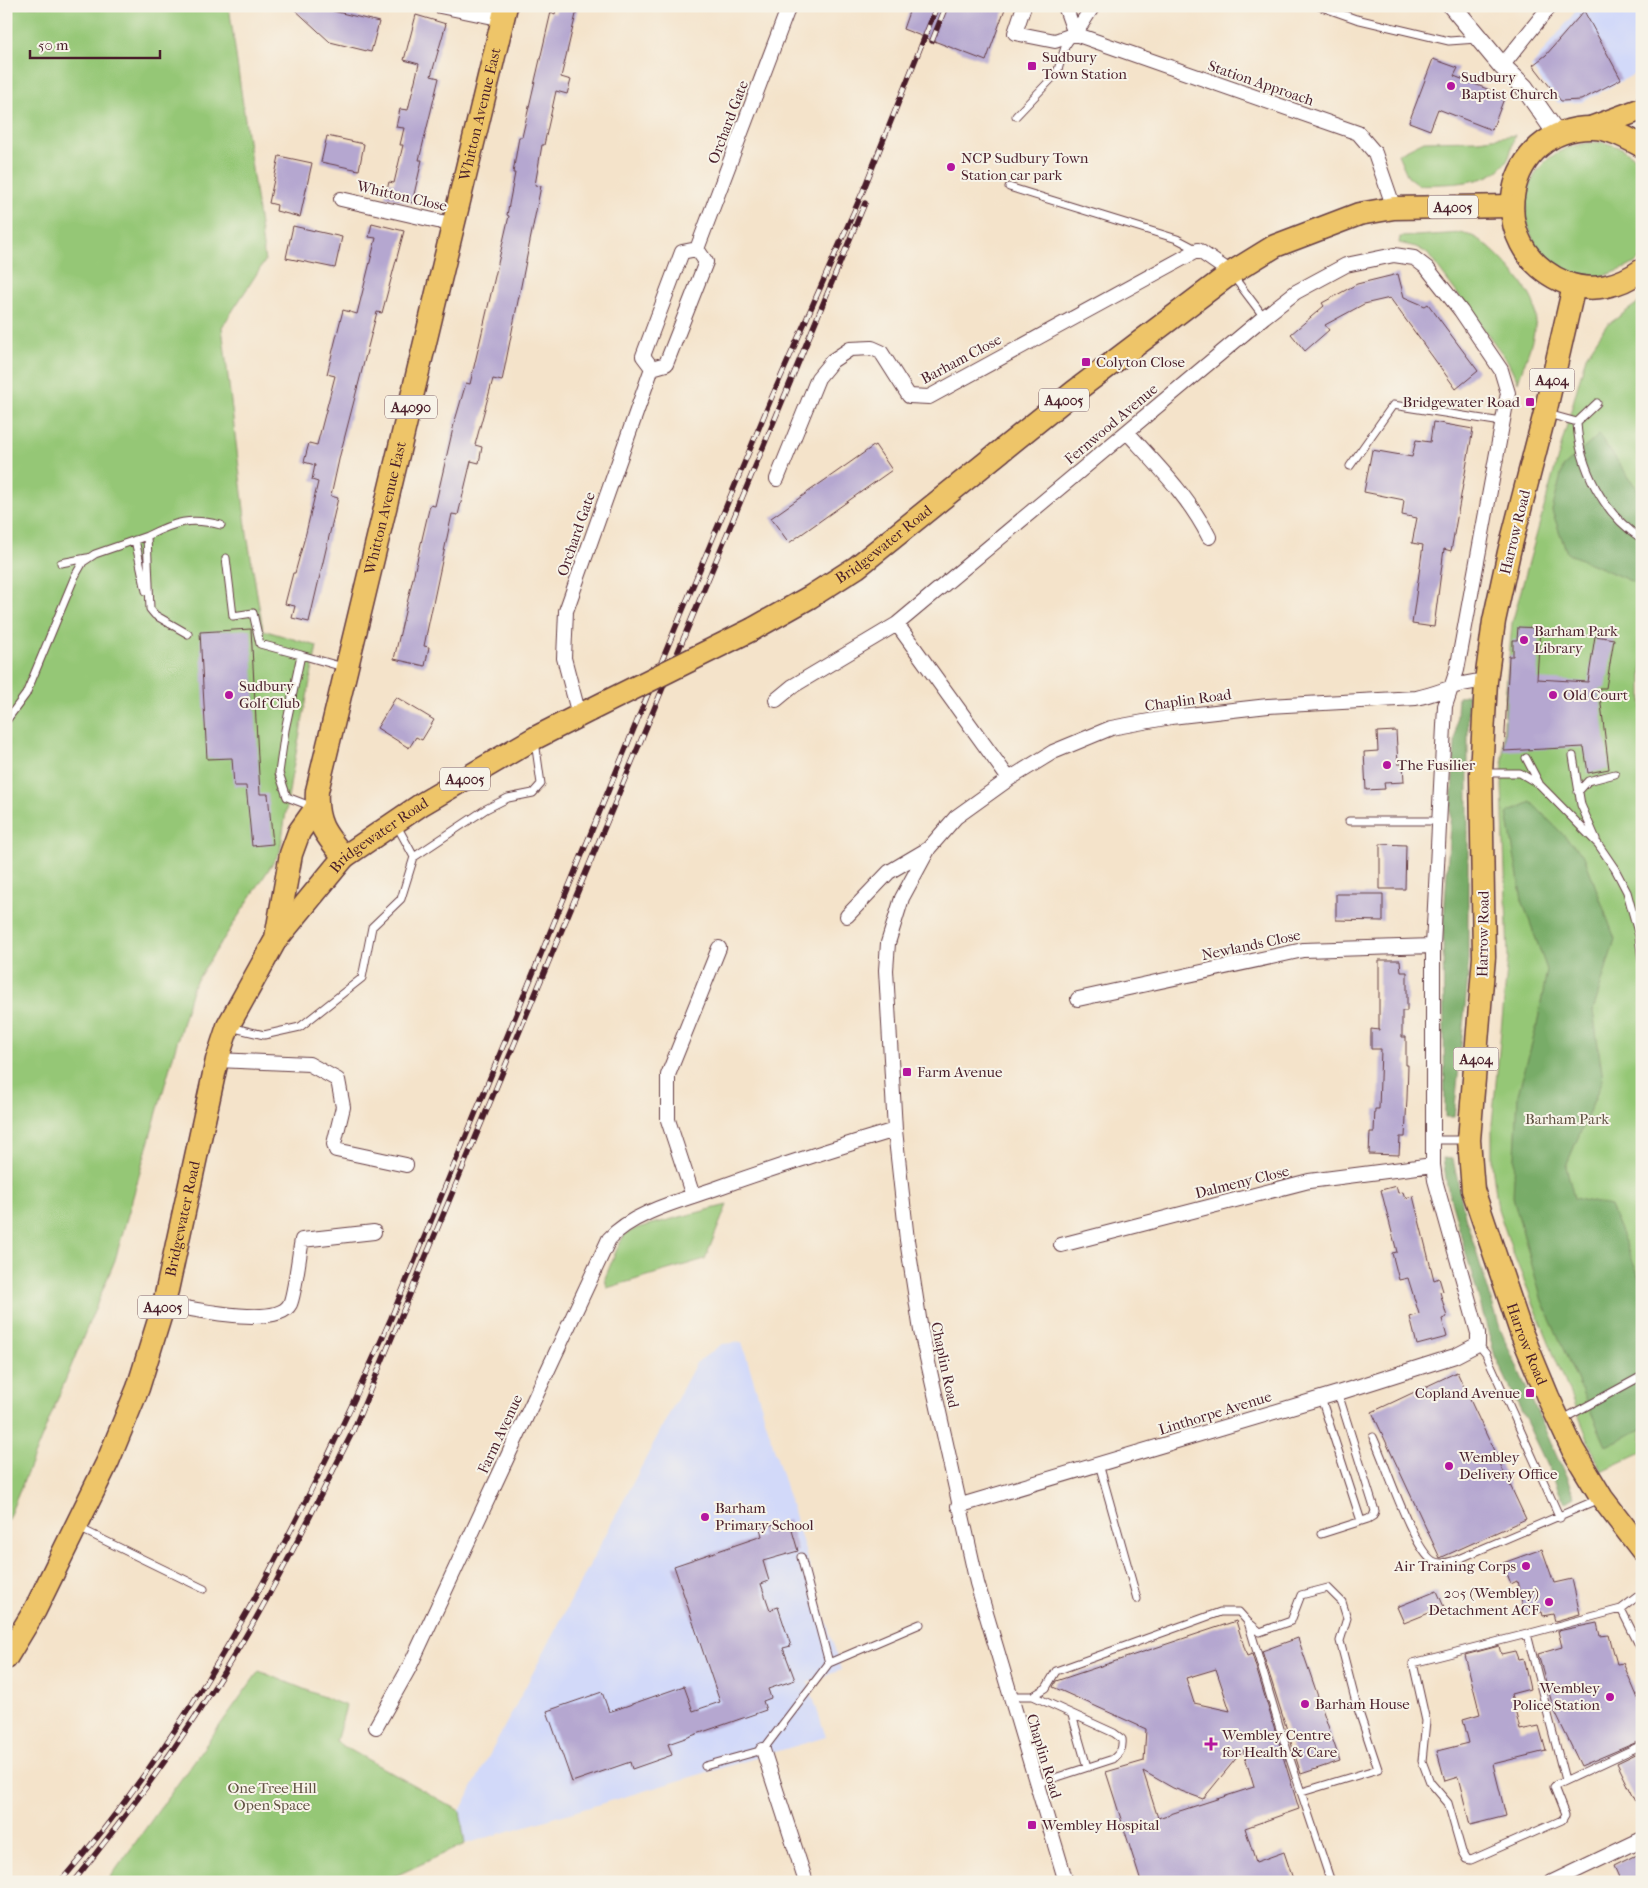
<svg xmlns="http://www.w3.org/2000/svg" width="1648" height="1888" font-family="'IM FELL French Canon',serif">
<rect width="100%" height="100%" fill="#f7f3e8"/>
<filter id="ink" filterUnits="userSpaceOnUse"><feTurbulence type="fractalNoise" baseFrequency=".02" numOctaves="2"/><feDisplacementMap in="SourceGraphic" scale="10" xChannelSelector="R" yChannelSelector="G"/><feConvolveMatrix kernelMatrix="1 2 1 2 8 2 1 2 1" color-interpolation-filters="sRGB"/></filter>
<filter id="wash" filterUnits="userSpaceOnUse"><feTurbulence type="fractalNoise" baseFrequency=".0096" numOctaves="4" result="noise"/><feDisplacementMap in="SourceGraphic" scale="20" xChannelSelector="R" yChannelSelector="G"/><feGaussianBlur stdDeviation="1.12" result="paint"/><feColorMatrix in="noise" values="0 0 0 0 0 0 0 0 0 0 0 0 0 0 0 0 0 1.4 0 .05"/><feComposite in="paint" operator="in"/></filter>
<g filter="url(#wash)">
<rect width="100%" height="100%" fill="#f4e3ca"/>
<path fill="#d2d9f9" d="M1580 6H1642V70L1582 102 1558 103 1531 67Z
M742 1342 841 1670 808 1682 826 1737 465 1844 460 1811 696 1363 722 1344Z"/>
<path fill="#95c776" stroke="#707350" d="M6 6H229L265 261 222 327 247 534 263 630 317 646 291 779 280 852 193 986 115 1260 6 1524Z
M1515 135C1512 143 1511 155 1507 161 1490 187 1445 183 1419 185L1408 177 1398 154 1424 141 1478 140Z
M1603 142 1622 148 1642 162V257C1633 266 1624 269 1612 273 1521 308 1480 143 1603 142Z
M1462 233C1466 235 1472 235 1476 238 1493 247 1532 289 1535 308 1539 332 1525 359 1518 382L1507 360 1427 253 1416 247 1399 243 1400 237Z
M1642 300V1452L1601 1471 1513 1253 1498 1209 1492 1165V1124L1508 958 1502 786 1505 700 1512 623 1586 356 1606 326Z
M727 1205 705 1259 607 1288 605 1278 617 1249 624 1235 637 1228Z
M259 1671 346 1706 336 1742 460 1811 465 1844 391 1878 388 1882H107Z"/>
<path fill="#78ac67" stroke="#616649" d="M1599 435 1638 490 1642 491V586L1567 553 1552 511 1563 467Z
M1468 694V977L1454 1117H1445L1443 935 1458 697Z
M1531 802 1584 856 1615 939 1593 1011 1603 1079 1566 1166 1574 1198 1610 1206 1642 1283V1429L1606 1446 1542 1301 1513 1197 1518 1094 1537 1025 1547 970 1522 900 1507 813Z
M1443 1158 1453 1159 1465 1216 1501 1331 1575 1497 1565 1503 1495 1356 1447 1186Z"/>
<g id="blocks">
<path fill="#b5a7d0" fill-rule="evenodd" d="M291 6H328L333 11 379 22 371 52 330 42Z
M557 6H578L561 77 571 80 567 94 556 91 544 145H542L535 185 541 186 502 381 493 379 475 445 482 447 479 463 471 461 458 515 452 514 424 646 429 647 425 666 394 659 430 505 435 506 454 424 466 383 470 384 509 216 507 215 515 173H513L519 137H522L551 12 555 14Z
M911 6H1006L986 61 903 29Z
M1584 11 1621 79 1581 100 1561 101 1533 65 1546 55Z
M416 15 446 24 431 76 439 78 419 160H422L412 203 385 197 389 182 394 183 403 145H400L404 128 396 127 400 109 408 110 419 64 404 60Z
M1433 59 1458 68 1454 76 1505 96 1492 130 1438 109 1430 130 1409 122Z
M327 136 364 144 359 170 321 162Z
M279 156 312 163 300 217 276 211 277 205 269 203Z
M372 223 404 231 382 313 377 312 340 455 331 496 338 498 309 622 292 618 295 606 285 604 293 573H295L306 533 318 482 312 480 315 465 304 462 309 443 317 445 335 376 327 374 343 310 357 314 376 238 369 237Z
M293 226 342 237 335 268 286 258Z
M1398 274 1404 297 1425 306 1428 304 1478 371 1456 389 1390 298 1364 304 1325 325 1329 330 1305 351 1291 334 1324 306 1322 303 1357 284Z
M1433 422 1473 429 1451 551 1444 549 1434 627 1412 624 1423 545 1412 543 1417 518 1402 515 1404 500 1364 492 1372 450 1412 457 1416 440 1430 442Z
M875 445 892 470 789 543 771 518Z
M1518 627 1540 628 1537 679 1588 682 1595 636 1614 639 1606 688H1599L1609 769 1588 773 1584 747 1504 751 1509 656H1513V640H1517Z
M251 629 260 794H268L273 844 252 846 246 786H234L232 758 207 759 200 632Z
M396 697 434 720 422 740 416 737 409 748 377 728Z
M1396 731 1398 764H1403L1404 782 1384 783 1385 789 1366 790 1364 752 1378 751 1377 732Z
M1380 844 1406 845 1405 889H1380Z
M1336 894H1383V921L1336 920Z
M1379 960H1400L1401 972H1407V1011H1402V1037H1406V1065H1408L1407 1098 1405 1137H1400L1399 1155 1369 1154 1370 1132H1374L1375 1109H1379L1381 1049H1371V1029L1379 1030Z
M1396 1186 1398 1193 1403 1192 1405 1198 1413 1196 1434 1280 1439 1278 1443 1291 1440 1292 1447 1317 1442 1319 1447 1337 1417 1345 1410 1317 1419 1314 1408 1278 1399 1280 1392 1253 1397 1252 1381 1190Z
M1457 1372 1526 1519 1440 1558 1372 1412Z
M789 1520 798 1551 763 1561 769 1581 761 1584 770 1610 778 1607 791 1646 783 1648 795 1680 768 1689 771 1698 763 1701 766 1710 668 1744 672 1755 632 1769 630 1762 572 1782 547 1711 602 1692 609 1712 684 1686 693 1711 720 1702 674 1566 762 1536 760 1528Z
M1542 1549 1554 1583 1572 1579 1580 1614 1555 1621 1553 1614 1543 1616 1542 1612 1525 1616 1517 1581 1511 1584 1503 1563Z
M1437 1591 1444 1607 1404 1623 1397 1607Z
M1236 1621 1247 1656 1252 1654 1299 1809 1245 1828 1256 1862 1284 1852 1294 1882H1141L1106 1772 1144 1761 1146 1729 1053 1687 1056 1681ZM1216 1669 1230 1711 1194 1703 1186 1678ZM1243 1750 1254 1787 1158 1818 1143 1771 1173 1788 1203 1799Z
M1597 1623 1600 1636 1609 1635 1617 1664 1623 1663 1642 1708V1740L1581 1766 1554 1710 1538 1654 1562 1647 1558 1631Z
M1298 1638 1340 1761 1301 1774 1262 1651Z
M1499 1646 1501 1654 1515 1651 1518 1659 1523 1658 1530 1689 1511 1694 1520 1730 1539 1726 1546 1751 1493 1764 1506 1816 1470 1825 1458 1777 1445 1781 1437 1751 1469 1743 1463 1719 1480 1714 1465 1655Z
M1642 1751V1814L1617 1763Z
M1642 1852V1882H1621L1614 1866Z"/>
</g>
</g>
<g filter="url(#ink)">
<use href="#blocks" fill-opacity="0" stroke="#643c43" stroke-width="1"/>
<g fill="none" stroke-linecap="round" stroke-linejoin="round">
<g stroke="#643c43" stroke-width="9">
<path id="service" d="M1319 6 1356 19 1449 41 1477 39
M1016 116 1057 73 1065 47 1071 38
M1009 187 1177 239 1198 250
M1233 276 1264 317
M1548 414 1577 422C1579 467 1603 514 1642 539
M1577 422 1597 403
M1350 466 1393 405 1502 422
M135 540 146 591
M226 558 233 616 253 613 260 644 301 655
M61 563 87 558
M188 634 155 615 150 609 147 536C175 522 190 517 221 525
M6 721 26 694 75 576 83 562 95 554 147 536
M1573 756 1581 805 1596 839
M1526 758 1539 783
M1484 773H1520L1540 785 1598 844 1615 869 1627 892 1639 936 1642 961
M1578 792 1588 781 1615 774
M313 807 287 797 279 773 285 730 301 655 343 667
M1349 821H1438
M396 824 414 857
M230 1027 264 1035 300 1027 362 978 372 927 401 899 414 857 486 809 508 798 533 793 541 784 535 741
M1434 1140H1466
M1478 1344 1486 1354 1560 1518
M1321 1398 1361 1521
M1563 1419 1642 1376
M1373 1437C1385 1462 1413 1549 1433 1561 1440 1565 1448 1562 1456 1560L1599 1499
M1099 1464 1137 1599
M79 1528 204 1589
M1321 1534 1368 1519 1373 1516 1375 1511 1338 1393
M1621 1609 1642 1651
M1248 1622 1260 1632 1291 1621 1301 1595 1328 1588 1342 1602 1347 1618 1340 1641 1356 1703 1378 1769 1302 1792
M1527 1634 1413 1663 1426 1721 1422 1761 1430 1782 1448 1803 1462 1852 1466 1859 1471 1860 1562 1820 1565 1815 1554 1787 1556 1785 1642 1745
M829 1663 920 1624
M1010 1696H1033L1114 1733 1122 1739C1123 1749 1120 1753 1113 1759L1036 1784
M1033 1696 1046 1688 1056 1671 1220 1612H1239L1248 1622 1281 1732 1331 1882
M1072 1715 1087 1767
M705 1766 763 1750 829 1663 801 1557
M1565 1780 1527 1634 1621 1609 1642 1593"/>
</g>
<g stroke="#643c43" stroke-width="16">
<path id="minor" d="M440 6 503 19
M1024 6 1015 33 1055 41 1075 34 1358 133 1375 153 1394 208
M1065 6 1075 34
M1075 34 1093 6
M1502 66 1550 6
M341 199 455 225
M697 249 789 6
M652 368 643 356 682 252 697 249
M652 368 666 364 706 262 697 249
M1127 432C1157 465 1189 497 1209 537
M777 479 818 378 832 361 850 349 872 348 881 352 909 396 929 397 1198 250 1231 273
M897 624 1009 779
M776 700 793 686 897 624 1264 317 1296 292 1346 265 1394 255 1414 258 1427 268 1461 311 1501 370 1508 393 1457 670 1445 706 1433 946V1165L1435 1180 1478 1333V1344L1455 1356 1338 1393 958 1506
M579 715 564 658 566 611 652 368
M847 916 889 872 928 849
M1078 999 1303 950 1433 946
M217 1060 309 1064 338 1080 343 1107 334 1144 336 1150 406 1165
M693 1196 668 1120V1075L719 948
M1061 1245 1309 1181 1433 1165
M164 1304C187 1308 277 1329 290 1304 295 1293 299 1254 302 1240L374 1232
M376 1727 409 1668 609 1239C633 1212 683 1200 717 1188 776 1167 835 1148 895 1130
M763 1750 806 1882
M1066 1882 977 1583 921 1331 907 1240 895 1130 886 970 888 943 902 898 929 848 956 817 1009 779 1053 752 1111 728 1171 717 1268 706 1416 698C1442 693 1459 681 1486 681
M1552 1882 1642 1839"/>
</g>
<g stroke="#643c43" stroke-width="20">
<path id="tertiary" d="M1452 6 1502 66 1524 87 1557 134"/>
</g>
<g stroke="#643c43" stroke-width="25">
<g id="primary">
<path d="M1593 127 1642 109"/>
<path d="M1642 146C1627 138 1610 128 1592 128 1505 127 1479 247 1566 283 1592 293 1620 286 1642 270"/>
<path id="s1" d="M1574 286 1545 413 1509 552 1494 621 1486 681 1481 773 1484 957 1469 1140 1473 1190 1521 1332 1548 1397 1573 1450 1602 1498 1642 1550"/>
<path id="s2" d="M753 629 810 597 857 567 1074 392 1231 273 1275 246 1359 214 1394 208 1511 206"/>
<path id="s3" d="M344 857C325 834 315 823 317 791L506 6"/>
<path d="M276 938 291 854 299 832 316 808"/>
<path id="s4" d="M6 1658 35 1610 108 1461 138 1388 164 1304 217 1060 228 1026 275 941 344 857 422 804 535 738 590 710"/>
</g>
</g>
<use href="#service" stroke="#fff" stroke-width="7"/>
<use href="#minor" stroke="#fff" stroke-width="14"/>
<use href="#tertiary" stroke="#fff" stroke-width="18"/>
<use href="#primary" stroke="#eec569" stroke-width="22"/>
<g stroke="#4a1f2b" stroke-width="5.5">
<path id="rail" d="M932 41 946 6
M60 1882C203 1718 304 1516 391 1318L677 624 771 399 863 191 937 6
M73 1882C133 1808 189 1731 238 1649 280 1579 316 1504 353 1431L865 203"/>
</g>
<use href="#rail" stroke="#f7f3e8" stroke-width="4" stroke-dasharray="11" stroke-linecap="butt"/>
<g stroke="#643c43" stroke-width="25" stroke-linecap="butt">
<path id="primary-bridge" d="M590 710 753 629"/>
</g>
<use href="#primary-bridge" stroke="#eec569" stroke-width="22"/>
</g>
</g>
<g fill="#b5179e" stroke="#f7f3e8" stroke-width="2">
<rect x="1027" y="61" width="10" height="10" rx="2.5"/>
<circle cx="1451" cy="86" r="5"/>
<circle cx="951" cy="167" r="5"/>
<rect x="1081" y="357" width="10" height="10" rx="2.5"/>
<rect x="1525" y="397" width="10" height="10" rx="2.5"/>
<circle cx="1524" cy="640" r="5"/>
<circle cx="229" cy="695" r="5"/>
<circle cx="1553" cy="695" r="5"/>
<circle cx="1387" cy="765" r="5"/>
<rect x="902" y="1067" width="10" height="10" rx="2.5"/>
<rect x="1525" y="1388" width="10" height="10" rx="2.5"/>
<circle cx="1449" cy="1466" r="5"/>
<circle cx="705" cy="1517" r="5"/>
<circle cx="1526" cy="1566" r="5"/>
<circle cx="1549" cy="1602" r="5"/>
<circle cx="1610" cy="1697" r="5"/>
<circle cx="1305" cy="1704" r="5"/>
<path d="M1208.5 1736.5h5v5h5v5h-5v5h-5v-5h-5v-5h5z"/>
<rect x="1027" y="1820" width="10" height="10" rx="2.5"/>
</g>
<g text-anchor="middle" stroke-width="4" stroke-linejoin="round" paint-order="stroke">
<g fill="#f7f3e8" stroke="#7e5f64" stroke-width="1">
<rect x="1428" y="195.5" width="50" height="23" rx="4"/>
<rect x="1529.5" y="368.5" width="45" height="23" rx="4"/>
<rect x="1039" y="388.5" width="50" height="23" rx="4"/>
<rect x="385" y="395.5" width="52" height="23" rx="4"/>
<rect x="440" y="767.5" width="50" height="23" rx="4"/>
<rect x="1453.5" y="1047.5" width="45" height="23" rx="4"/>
<rect x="138" y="1295.5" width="50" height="23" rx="4"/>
</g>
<g font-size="14" font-weight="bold" fill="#4a1f2b">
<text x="1453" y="212">A4005</text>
<text x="1552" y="385">A404</text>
<text x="1064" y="405">A4005</text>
<text x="411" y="412">A4090</text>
<text x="465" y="784">A4005</text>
<text x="1476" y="1064">A404</text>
<text x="163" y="1312">A4005</text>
</g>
<g font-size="15" fill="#4a1f2b" stroke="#f7f3e8" text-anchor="start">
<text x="1042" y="62">Sudbury<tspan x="1042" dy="17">Town Station</tspan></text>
<text x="1461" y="82">Sudbury<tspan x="1461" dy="17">Baptist Church</tspan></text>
<text x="961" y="163">NCP Sudbury Town<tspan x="961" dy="17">Station car park</tspan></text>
<text x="1096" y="367">Colyton Close</text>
<text x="1520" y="407" text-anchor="end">Bridgewater Road</text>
<text x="1534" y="636">Barham Park<tspan x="1534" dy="17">Library</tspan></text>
<text x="239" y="691">Sudbury<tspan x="239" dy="17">Golf Club</tspan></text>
<text x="1563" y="700">Old Court</text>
<text x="1397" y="770">The Fusilier</text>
<text x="917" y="1077">Farm Avenue</text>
<text x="1520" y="1398" text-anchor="end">Copland Avenue</text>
<text x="1459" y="1462">Wembley<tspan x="1459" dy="17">Delivery Office</tspan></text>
<text x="715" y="1513">Barham<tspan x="715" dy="17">Primary School</tspan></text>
<text x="1516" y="1571" text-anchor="end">Air Training Corps</text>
<text x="1539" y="1598" text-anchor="end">205 (Wembley)<tspan x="1539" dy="17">Detachment ACF</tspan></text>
<text x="1600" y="1693" text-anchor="end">Wembley<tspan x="1600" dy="17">Police Station</tspan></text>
<text x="1315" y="1709">Barham House</text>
<text x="1222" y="1740">Wembley Centre<tspan x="1222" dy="17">for Health &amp; Care</tspan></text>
<text x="1042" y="1830">Wembley Hospital</text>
</g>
<g font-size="15" fill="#4a1f2b" stroke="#f7f3e8">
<text transform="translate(1261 83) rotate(19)" y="5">Station Approach</text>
<text dy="5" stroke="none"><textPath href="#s3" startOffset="770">Whitton Avenue East</textPath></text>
<text transform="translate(728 122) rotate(-69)" y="5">Orchard Gate</text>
<text transform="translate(402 196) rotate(13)" y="5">Whitton Close</text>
<text transform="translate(961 359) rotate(-28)" y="5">Barham Close</text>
<text transform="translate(1111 424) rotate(-40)" y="5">Fernwood Avenue</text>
<text dy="5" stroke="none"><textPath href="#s3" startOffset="365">Whitton Avenue East</textPath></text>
<text transform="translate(1515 532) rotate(-76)" y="5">Harrow Road</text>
<text transform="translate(576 534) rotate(-71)" y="5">Orchard Gate</text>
<text dy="5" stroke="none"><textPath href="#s2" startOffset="156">Bridgewater Road</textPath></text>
<text transform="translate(1188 700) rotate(-8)" y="5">Chaplin Road</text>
<text dy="5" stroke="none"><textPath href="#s4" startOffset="921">Bridgewater Road</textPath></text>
<text transform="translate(1483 934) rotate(-89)" y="5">Harrow Road</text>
<text transform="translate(1251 945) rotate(-12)" y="5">Newlands Close</text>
<text transform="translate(1242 1182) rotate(-14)" y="5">Dalmeny Close</text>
<text dy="5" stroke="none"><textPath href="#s4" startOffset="476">Bridgewater Road</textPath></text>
<text dy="5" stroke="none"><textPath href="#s1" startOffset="1078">Harrow Road</textPath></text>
<text transform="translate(945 1365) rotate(78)" y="5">Chaplin Road</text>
<text transform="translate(1215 1413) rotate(-17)" y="5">Linthorpe Avenue</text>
<text transform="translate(500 1434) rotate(-65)" y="5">Farm Avenue</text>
<text transform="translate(1044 1756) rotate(73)" y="5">Chaplin Road</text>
</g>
<g font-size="15" fill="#605142" stroke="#f7f3e8">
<text x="1567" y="1124">Barham Park</text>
<text x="272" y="1793">One Tree Hill<tspan x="272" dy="17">Open Space</tspan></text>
</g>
</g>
<rect width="1648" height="1888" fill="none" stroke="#f7f3e8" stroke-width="25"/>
<path d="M30 50v8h130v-8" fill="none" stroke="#4a1f2b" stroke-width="2.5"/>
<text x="38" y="50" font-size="15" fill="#4a1f2b" stroke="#f7f3e8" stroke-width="4" paint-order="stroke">50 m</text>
</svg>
